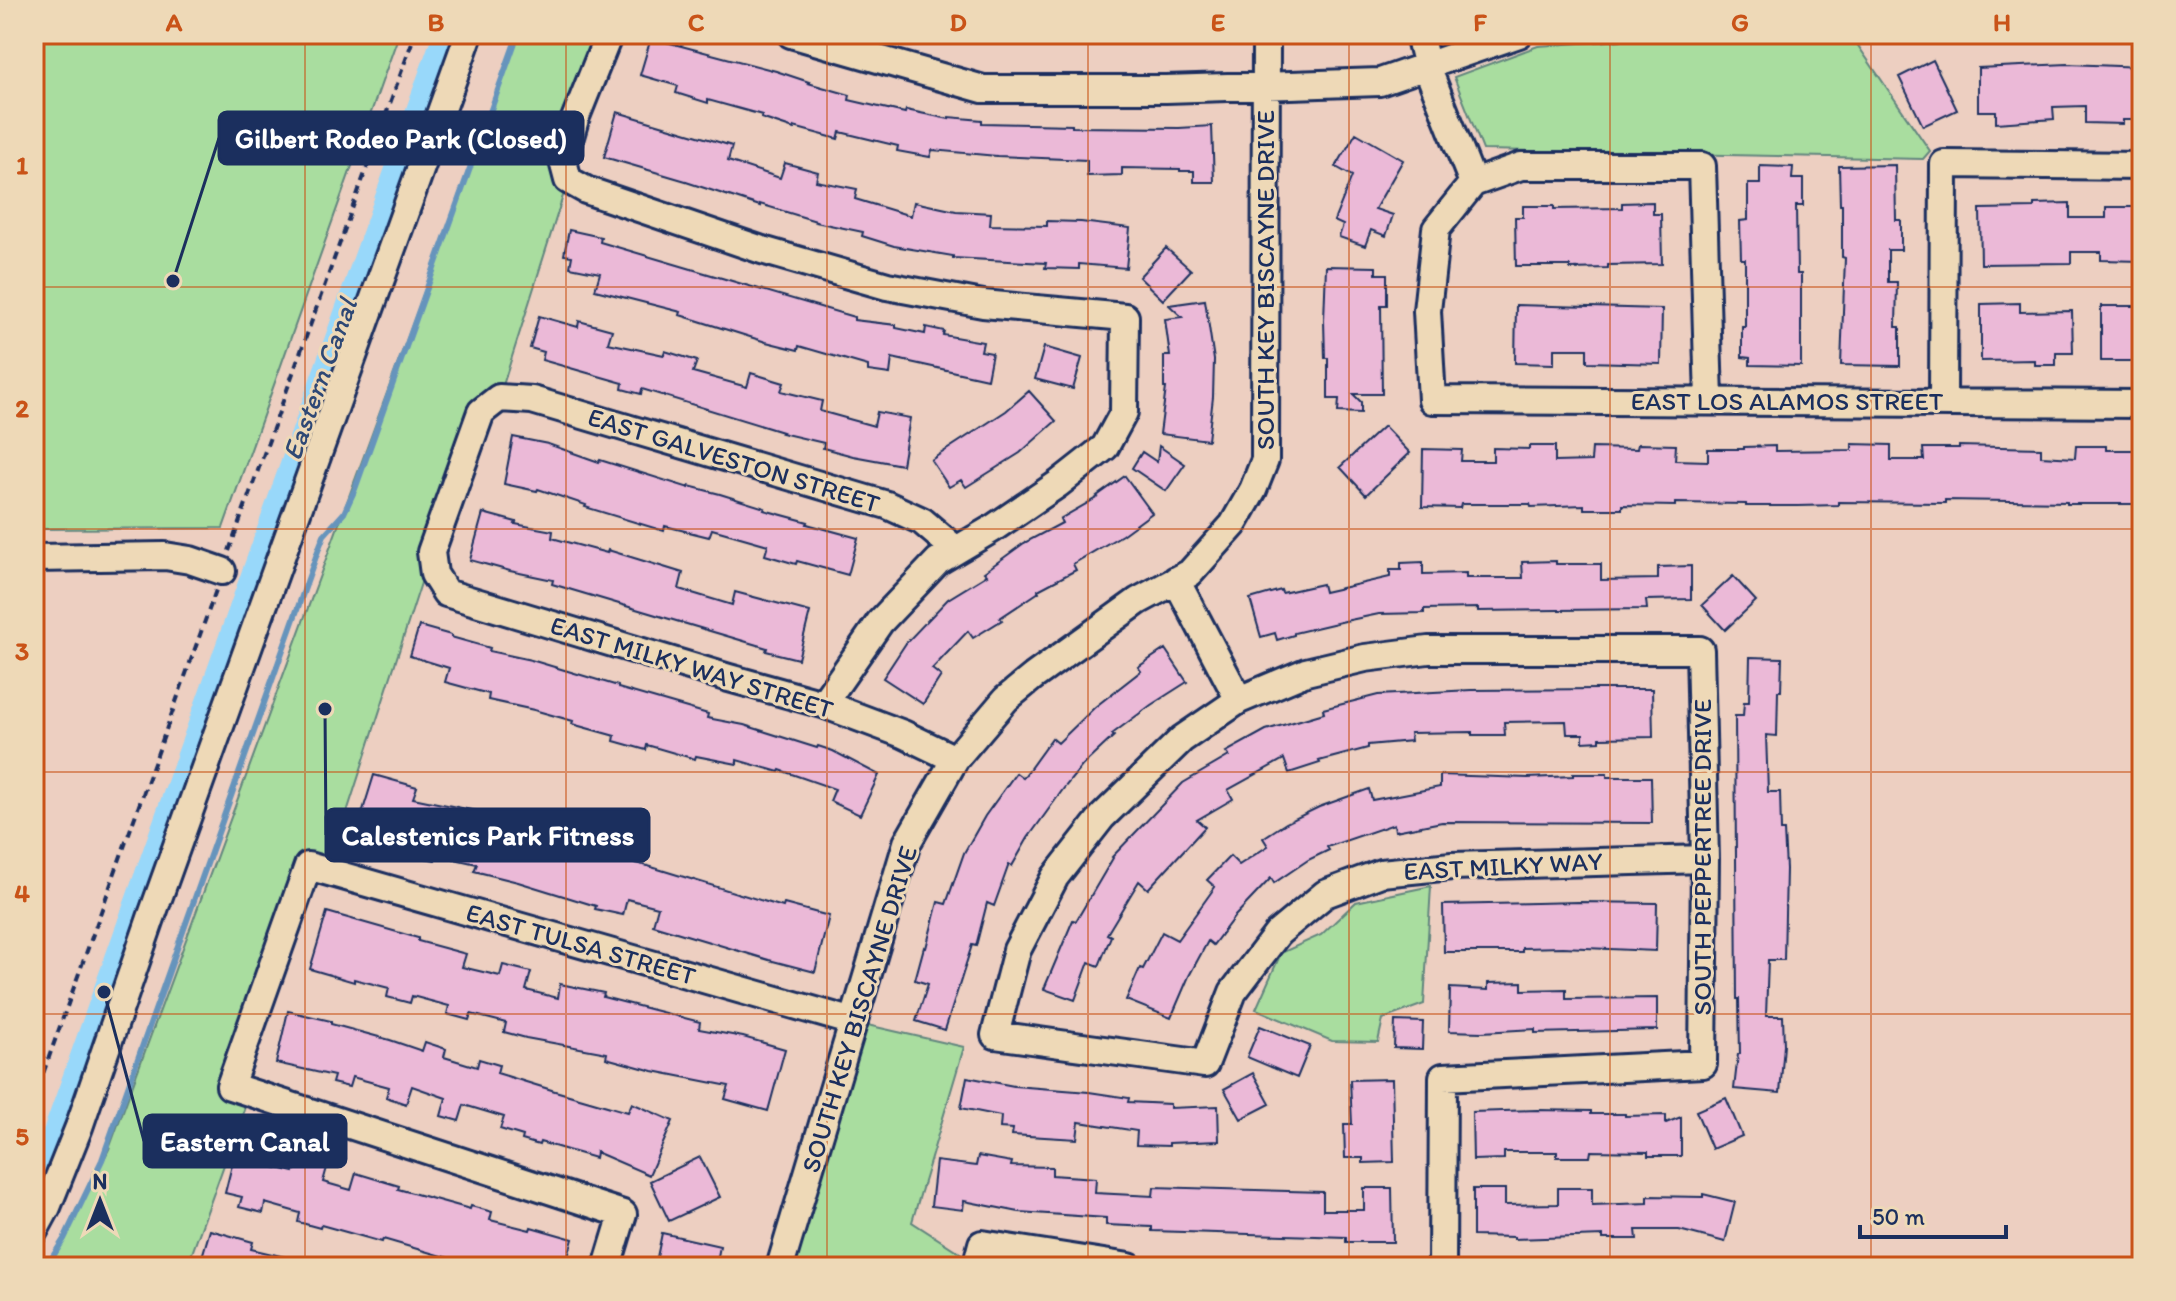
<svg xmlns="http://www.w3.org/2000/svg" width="2176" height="1301" font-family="Itim,sans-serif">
<rect width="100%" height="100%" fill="#edcfc1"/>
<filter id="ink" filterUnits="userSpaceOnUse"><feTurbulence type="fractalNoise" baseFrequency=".0125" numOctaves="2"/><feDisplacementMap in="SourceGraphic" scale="16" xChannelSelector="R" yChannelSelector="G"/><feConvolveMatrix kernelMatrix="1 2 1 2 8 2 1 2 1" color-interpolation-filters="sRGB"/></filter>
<g filter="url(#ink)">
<path fill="#a9dd9f" stroke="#62867e" stroke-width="2" d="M34 34H399L223 528 34 529Z
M519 34H609L568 180 499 398 431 552 328 871 309 866 230 1086 250 1093 187 1267H47L55 1257 109 1149Z
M1706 34H1850L1930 151 1923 159 1483 150 1454 77 1538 46Z
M1431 886 1424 1004 1383 1019 1378 1042 1332 1041 1256 1009 1281 953 1321 935 1356 902Z
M854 1022 964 1047 912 1222 977 1264 976 1267H780Z"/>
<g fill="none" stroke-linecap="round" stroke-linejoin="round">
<path stroke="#6694bc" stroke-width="6" d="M46 1267 64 1239 102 1160 319 548 324 535 344 513 355 489 518 34"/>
<path stroke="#98d8fa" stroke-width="20" d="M34 1177 45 1155 443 34"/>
</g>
<path fill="#ebb9d7" stroke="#1b2f5e" stroke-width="2" d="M651 38 776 71 809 82 808 83 850 95 849 100 905 113 906 110 949 119V117L982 120V123L1072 125V127L1179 128 1212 126 1214 182H1194V171H1180V169L1122 168V175L1087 176V160L997 156 932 150 930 157 897 151 898 146 840 132 838 139 794 127V129L761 118 762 115 708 100V103L676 93 678 86 640 75Z
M1933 60 1957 110 1923 126 1899 77Z
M2068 64 2142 67V120H2123V124L2085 123V106L2053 107 2054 119 1996 123V111H1978V68Z
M617 112 732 146 728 161 780 178 785 163 818 172 816 181 857 189 855 199 911 216 914 202 956 211 991 213 990 225 1047 226V221L1081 222 1130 228 1126 268 1079 264V269L1045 268 1046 263 953 258V256L894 246 862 236 863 232 815 222 816 221 760 204V206L686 182V181L604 157Z
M1356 133 1403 160 1375 209 1393 215 1386 236 1371 230 1365 246 1339 237 1343 225 1334 221 1352 176 1336 167Z
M1895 165 1896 220H1901V250H1888V282H1897L1896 327H1900V366L1841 365 1845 258 1842 257V205H1840L1839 166Z
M1760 166 1793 167 1792 179H1803V206H1796L1797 274H1801V366L1750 365V358L1742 357V327H1745V259H1741L1740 221 1748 220V184H1760Z
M1653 202V214H1661L1662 264 1608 265V268L1570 269V266H1516L1515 217H1523V206H1554V209L1622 208V203Z
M2070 203V218H2106V207H2142V261L2101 260V252H2071V263L1981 264 1980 209 2034 208V204Z
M569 230 601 237 600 242 854 317V320L896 325V328L925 334 926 327 944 331 943 335 983 342 981 351 992 353 987 379 892 358 890 374 868 371V366L799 346 798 350 766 342 680 315 681 312 595 290 600 273 570 267 572 256 564 255Z
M1166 248 1191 270 1163 300 1139 277Z
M1326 266 1376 267V274H1387V305H1381L1382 394H1353L1361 402V413L1338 412 1339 399H1328V358H1325L1324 320Z
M1205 300 1214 360 1213 397 1208 440 1160 434 1166 388H1164V356H1170L1165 319 1182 317 1169 305Z
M2020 303V312L2072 311 2073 353H2056V365H2035V360L1981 361V304Z
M1516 305 1662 309 1661 364 1587 362V349H1554V364L1515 363Z
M2101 306H2142V361H2101Z
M539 316 578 327 579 321 612 330 608 343 664 355 665 351 697 361 693 372 747 387 751 373 784 383 781 391 822 401 820 411 874 426 877 412 910 418 902 465 853 456 823 448 824 443 781 433 782 432 642 389 641 394 622 389 623 383 542 360 544 352 530 348Z
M1044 347 1082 358 1073 389 1035 379Z
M1029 391 1056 421 1020 453 966 487 961 480 949 487 931 460 1006 411Z
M1384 426 1410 453 1366 495 1340 467Z
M513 437 548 444 599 462 600 460 689 488V486L720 494 765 508 764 510 808 522 807 524 858 538 848 575 797 561 796 564 765 555 768 545 712 529 709 537 665 526 664 531 585 507 586 505 538 489 537 491 504 484Z
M1638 444 1676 445 1675 460 1708 461V449H1744V447L1775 446V451L1852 450V444L1891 445V460H1924L1923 448H1959V446L2041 448V456L2075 458 2076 446H2106V450H2142V504H2067V502L1945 500V503L1838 502V505L1798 506H1746V504L1675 503V506L1622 505V509H1584V505L1531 507 1530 504H1461L1460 508 1422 507 1423 449 1462 450 1461 461H1493V448L1529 449V446H1555V462L1591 461 1592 448 1637 449Z
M1159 446 1185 464 1166 491 1132 468 1142 452 1157 462Z
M1125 476 1152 513 1122 535 1073 564 1076 570 1038 590 1039 592 1000 618 1002 620 973 638 968 631 932 669 941 676 923 704 883 678 906 643 948 599 987 575 984 572 1024 543 1062 523 1060 519 1098 497 1097 496Z
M483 513 516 522 515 524 553 531 552 538 607 553 608 550 683 573 679 589 732 605 735 592 810 612 798 659 766 651 767 648 552 584 553 580 510 571 470 560Z
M1556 561V564H1601V580L1658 579V567L1691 566V599L1646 600 1647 609 1478 611V608L1424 609V613L1379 614 1345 621 1294 633V635L1277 640 1275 633 1261 637 1250 599 1281 590 1282 593 1322 584 1324 592 1390 577V570H1401V563L1423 562V574L1466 573V578H1523L1522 562Z
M1733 576 1756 601 1725 630 1702 605Z
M419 626 451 635V637L490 648 489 651 531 660 618 686V688L708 714 707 718 744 725 817 748 818 746 833 751 879 775 860 815 830 801 835 789 780 770 779 772 737 760V764L696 756 695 759 647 745 646 750 614 741 615 736 572 724 573 721 534 710 488 700 489 694 445 682 449 668 410 656Z
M1165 649 1187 682 1151 705 1112 734 1114 736 1082 766 1064 788 1028 838 1012 866 1009 864 994 906 987 903 976 946 972 945 945 1030 916 1021 928 984 915 980 924 947 926 948 938 902 946 904 964 853 985 816 1016 773 1023 778 1052 738 1058 743 1095 707 1141 671 1138 667Z
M1750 657 1782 658 1781 691H1778L1777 736 1766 735 1768 792H1780L1781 831H1784L1786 869 1784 960H1768L1766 1016H1783L1784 1045 1780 1093 1734 1089 1738 1054H1740L1739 999H1737L1735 716H1743L1744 702H1749Z
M1598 689H1652L1653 737 1600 738V741L1583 742V734H1567L1566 721 1504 722 1505 735H1472V732L1410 733 1411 741 1368 745V748L1319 761 1320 763 1289 773 1284 759 1228 790 1233 799 1197 820 1205 827 1148 889 1139 881 1107 934 1111 936 1099 966 1089 962 1075 1000 1044 989 1073 920 1076 921 1113 858 1112 857 1183 783 1229 756 1226 752 1266 730 1324 713 1323 709 1378 695 1471 690Z
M1573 774H1607V777H1651L1652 823 1442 822 1395 831 1394 824 1327 847 1329 850 1308 860 1274 883 1271 878 1235 916 1213 945 1208 941 1189 976 1171 1018 1126 1000 1140 968 1143 969 1162 932 1177 940 1215 887 1207 880 1230 856 1239 865 1268 846 1263 838 1286 823 1319 807 1369 789 1372 800 1440 787V775L1528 778 1573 776Z
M374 775 417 787 413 798 491 814 534 826 532 832 591 850 590 853 648 866 783 907 784 904 829 916 815 972 769 960 653 925 658 907 627 899 623 915 595 909 596 906 518 882 474 871 477 864 436 855 435 860 416 856 417 854 355 836Z
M1578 902 1657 903 1656 951 1562 947 1522 948V952H1444L1443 905Z
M327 912 418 938V941L466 954 462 967 500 976 503 965 531 972 526 990 558 998 560 984 604 993 603 997 700 1022 699 1029 743 1037 785 1049 768 1111 725 1099 729 1086 653 1071 606 1058 607 1053 526 1038 504 1032 506 1023 471 1014 469 1020 447 1014 449 1006 412 996 410 1003 387 997 389 988 354 979V982L310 969Z
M1522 982V990L1566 989V999L1657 998V1030L1535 1033V1029L1482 1032 1449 1031 1450 988 1488 990V983Z
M288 1011 331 1021V1024L390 1040 422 1051 425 1042 446 1049 444 1057 477 1067 479 1059 499 1065 497 1073 555 1091 628 1112 632 1103 673 1121 649 1175 596 1152 595 1158 540 1142 539 1145 522 1140 523 1136 500 1129 504 1117 464 1105 459 1121 441 1116 446 1098 412 1086 406 1104 386 1097 389 1087 352 1077 349 1087 332 1083 334 1076 276 1063Z
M1395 1021 1423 1022 1422 1049 1394 1048Z
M1260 1026 1310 1046 1297 1078 1247 1057Z
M1253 1073 1270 1104 1241 1119 1224 1089Z
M967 1077 1014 1086 1089 1092 1129 1098 1128 1102 1170 1104V1108L1218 1106 1219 1141 1169 1143V1146L1136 1145 1137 1131 1079 1122 1077 1139 1012 1135 1013 1129 1000 1128 1001 1116 961 1108Z
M1392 1079 1394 1162 1363 1163V1158H1345L1344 1124H1352L1350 1080Z
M1726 1098 1742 1136 1712 1149 1696 1111Z
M1537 1110 1591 1111V1114H1625V1116L1666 1115V1123L1681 1117V1156H1648V1152L1591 1151 1590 1157H1557V1152H1504V1159L1473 1160 1472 1112Z
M239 1137 263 1143 257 1163 294 1172 299 1156 328 1164 323 1182 351 1190 356 1173 399 1186 398 1189 470 1209 471 1206 492 1212 490 1220 530 1230 531 1227 573 1239 565 1267H479L383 1239 382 1242 321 1225 320 1228 298 1222 300 1213 265 1203 263 1213 239 1207 242 1197 225 1193Z
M978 1156 1012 1162 1011 1166 1052 1167V1175L1096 1178 1095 1193 1153 1196 1154 1187 1323 1192V1210H1364V1188H1392L1393 1242H1346V1237L1152 1231V1227L1106 1225V1218L1019 1212 964 1201 963 1210 931 1206 936 1161 976 1166Z
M700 1157 720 1197 669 1221 650 1181Z
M1558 1188H1592V1205L1648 1203V1196L1703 1197V1194L1735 1202 1725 1242 1679 1230H1636L1637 1239H1603V1236L1514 1239V1237L1473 1236V1189H1505V1205L1558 1204Z
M210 1230 253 1242 251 1249 302 1261 301 1267H199Z
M662 1233 720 1246 716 1267H655Z"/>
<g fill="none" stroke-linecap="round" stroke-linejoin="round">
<g stroke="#1b2f5e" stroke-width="32">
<path id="minor" d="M609 34 575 119 563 161 568 180 586 190 762 250 887 286 983 304 1125 317 1124 412 1105 447 1058 484 992 529 938 561 880 622 823 704
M791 34 983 89H1166L1380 82 1519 34
M1419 34 1427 67 1473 183
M1473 183 1436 229 1427 311 1432 400 2142 404
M1473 183 1521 166H1702L1709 400
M1943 402 1944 164 2142 166
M34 558 165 556 190 560 222 571
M1176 580 1239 700
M955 759 903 734 823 704 729 678 446 593 434 574 431 552 481 412 499 398 532 400 887 505 922 521 956 550
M34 1231 47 1207 79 1127 151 918 469 34
M607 1267 623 1214 230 1086 308 866 854 1022
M780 1267 907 843 955 759 1006 699 1034 676 1138 601 1190 573 1233 525 1253 490 1265 460 1266 34
M976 1267 982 1244 1129 1267
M1442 1267 1443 1077 1703 1064 1705 859 1700 650H1428L1365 658 1306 672 1239 700 1182 739 1102 817 1055 877 1017 950 995 1035 1205 1064 1233 992 1278 933 1325 894 1381 873 1452 866 1705 859"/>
</g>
<path stroke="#1b2f5e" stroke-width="4" stroke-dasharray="8 6" stroke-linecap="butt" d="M229 551 415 34
M34 1099 216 590"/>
<use href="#minor" stroke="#eed9b7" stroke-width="26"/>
</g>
</g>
<path fill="none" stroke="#c95318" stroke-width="2" stroke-opacity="0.55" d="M305 34V1267M566 34V1267M827 34V1267M1088 34V1267M1349 34V1267M1610 34V1267M1871 34V1267M34 287H2142M34 529H2142M34 772H2142M34 1014H2142"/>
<g text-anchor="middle" stroke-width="6" stroke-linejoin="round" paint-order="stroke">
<g font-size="26" fill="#1b2f5e" stroke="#eed9b7">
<text transform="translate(1265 280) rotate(-90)" y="9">SOUTH KEY BISCAYNE DRIVE</text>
<text x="1787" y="410">EAST LOS ALAMOS STREET</text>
<text transform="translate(734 460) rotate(17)" y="9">EAST GALVESTON STREET</text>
<text transform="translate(692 667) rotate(17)" y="9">EAST MILKY WAY STREET</text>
<text transform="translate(1702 857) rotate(-90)" y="9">SOUTH PEPPERTREE DRIVE</text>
<text transform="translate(1503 866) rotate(-3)" y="9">EAST MILKY WAY</text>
<text transform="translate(581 944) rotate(16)" y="9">EAST TULSA STREET</text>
<text transform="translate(859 1009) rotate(-73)" y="9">SOUTH KEY BISCAYNE DRIVE</text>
</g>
<g font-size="28" font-style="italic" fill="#2e4875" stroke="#eed9b7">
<text transform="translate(319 379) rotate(-70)" y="10">Eastern Canal</text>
</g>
</g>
<path fill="none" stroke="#1b2f5e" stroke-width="3" d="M173 281L219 138M325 709L326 835M104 992L144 1141"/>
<g fill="#1b2f5e" stroke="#eed9b7" stroke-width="3">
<circle cx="173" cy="281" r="8"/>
<circle cx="325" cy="709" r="8"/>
<circle cx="104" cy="992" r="8"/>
</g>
<g fill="#1b2f5e" stroke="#1b2f5e" stroke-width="3">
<rect x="219" y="112" width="364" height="52" rx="8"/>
<rect x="326" y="809" width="323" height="52" rx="8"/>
<rect x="144" y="1115" width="202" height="52" rx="8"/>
</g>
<g font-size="28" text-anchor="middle" font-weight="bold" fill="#fff">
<text x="401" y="148">Gilbert Rodeo Park (Closed)</text>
<text x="488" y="845">Calestenics Park Fitness</text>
<text x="245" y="1151">Eastern Canal</text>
</g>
<rect width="2176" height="1301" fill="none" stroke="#eed9b7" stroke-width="88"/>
<g transform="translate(100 1201)" stroke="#eed9b7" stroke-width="6" paint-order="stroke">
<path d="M0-6L14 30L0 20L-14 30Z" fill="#1b2f5e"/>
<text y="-12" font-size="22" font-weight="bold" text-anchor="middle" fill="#1b2f5e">N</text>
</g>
<path d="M1860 1225v12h146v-12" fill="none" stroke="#1b2f5e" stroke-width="4"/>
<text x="1872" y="1225" font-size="24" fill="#1b2f5e" stroke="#eed9b7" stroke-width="6" paint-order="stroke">50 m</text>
<rect x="44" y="44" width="2088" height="1213" fill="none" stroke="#c95318" stroke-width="3"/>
<g font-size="26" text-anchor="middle" font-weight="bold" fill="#c95318">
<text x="174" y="31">A</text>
<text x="436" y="31">B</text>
<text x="696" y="31">C</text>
<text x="958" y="31">D</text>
<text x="1218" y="31">E</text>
<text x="1480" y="31">F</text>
<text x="1740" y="31">G</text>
<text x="2002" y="31">H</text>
<text x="22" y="174">1</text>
<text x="22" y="417">2</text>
<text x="22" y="660">3</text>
<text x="22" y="902">4</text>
<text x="22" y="1145">5</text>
</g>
</svg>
